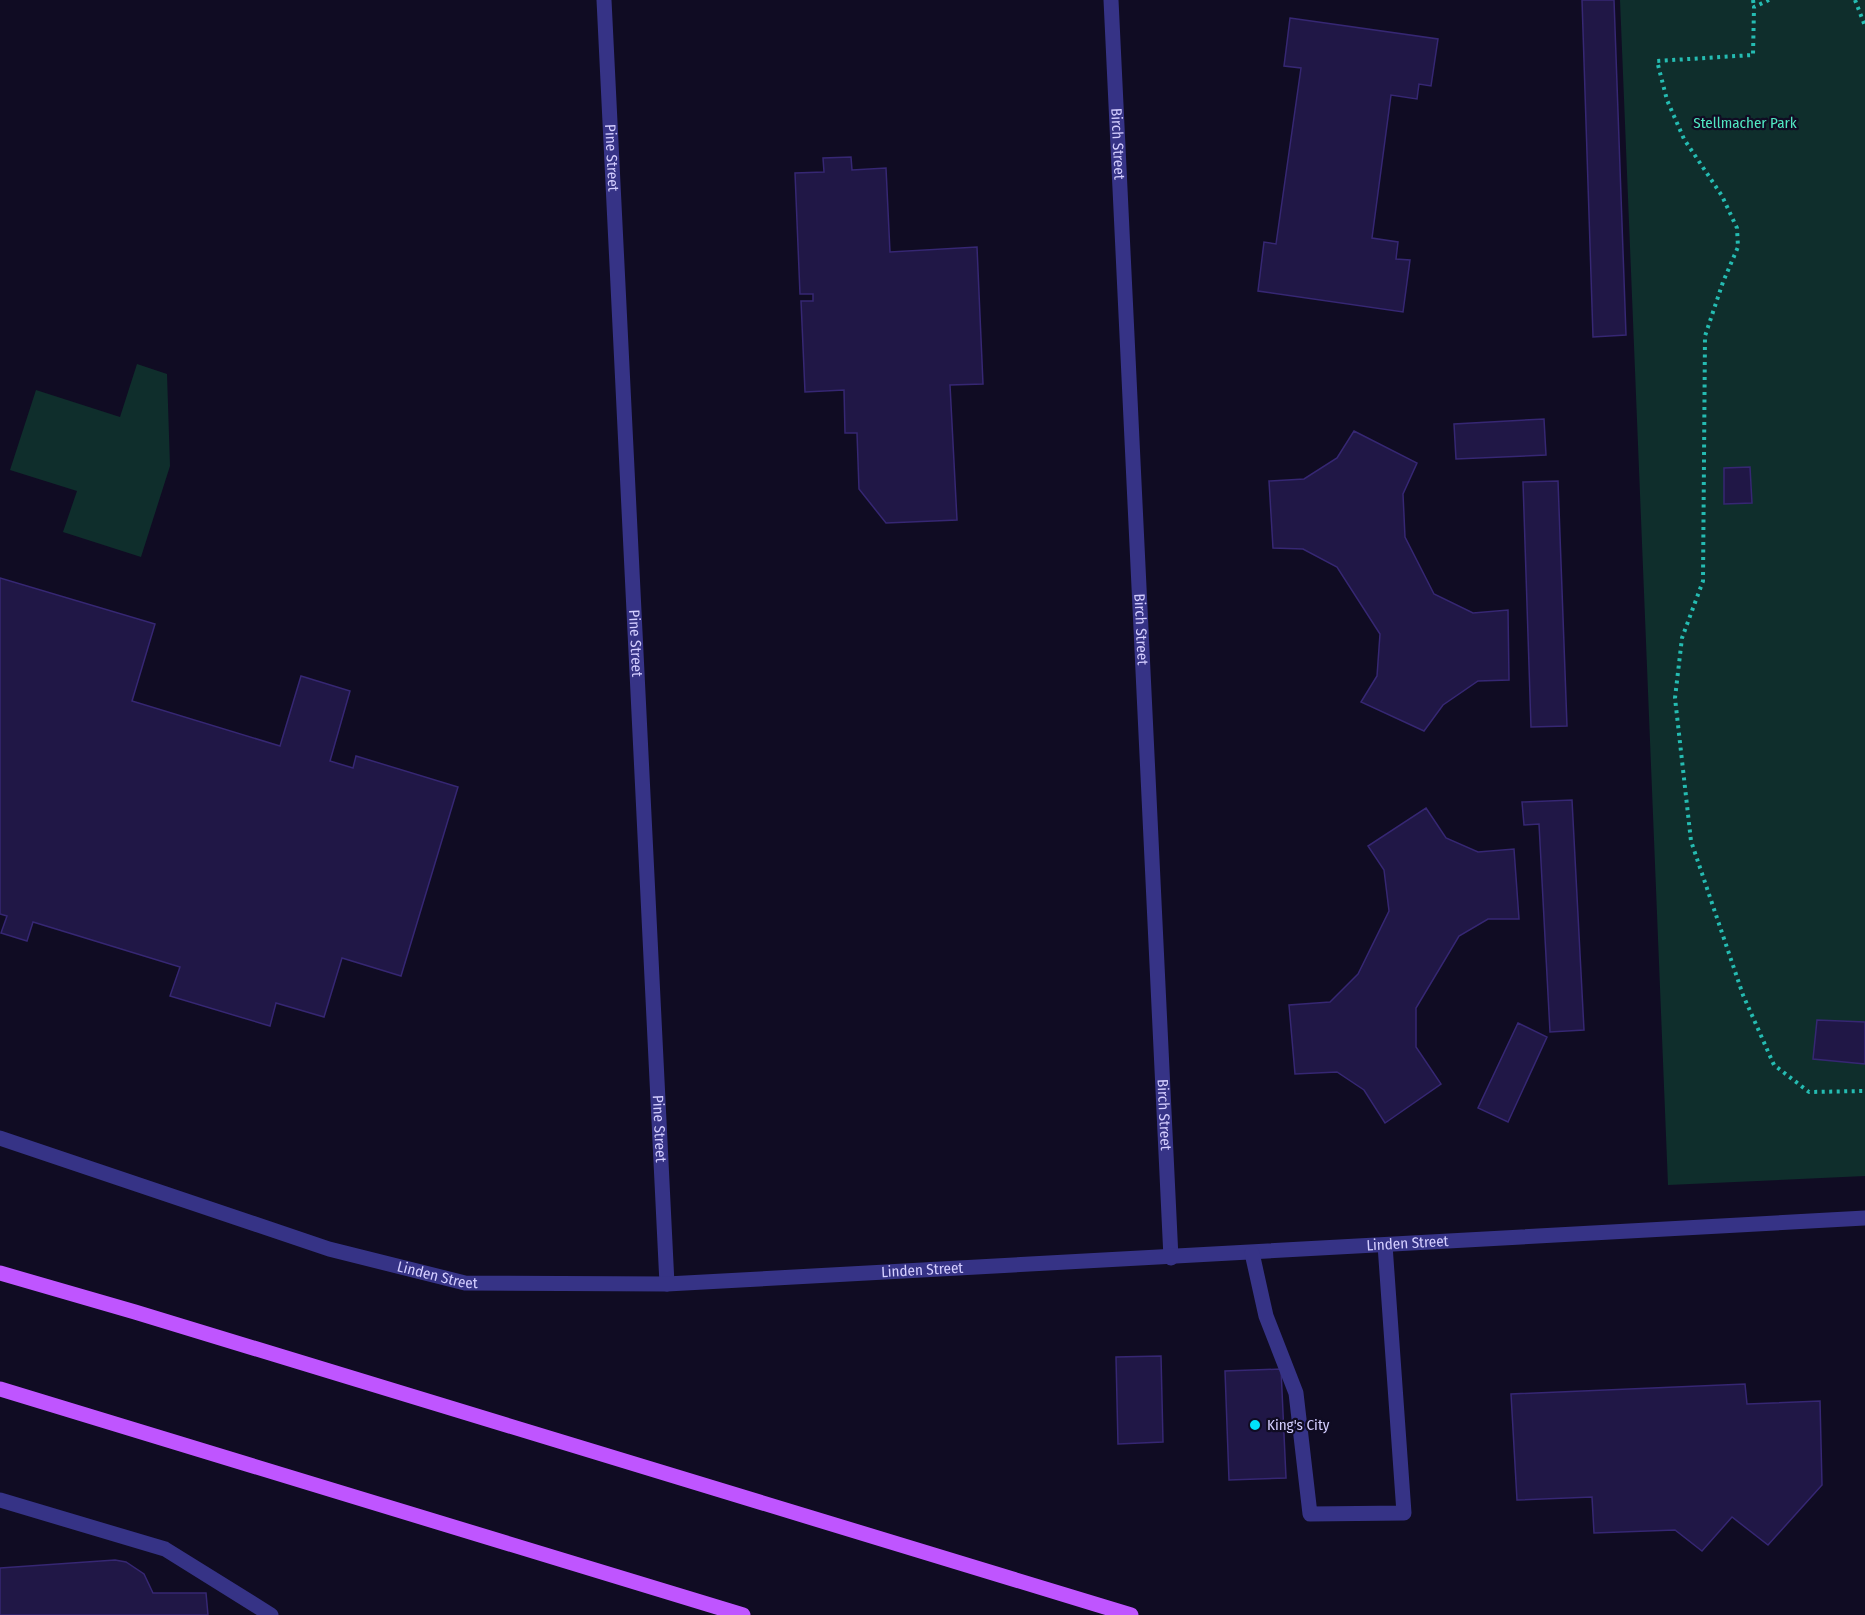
<svg xmlns="http://www.w3.org/2000/svg" width="1865" height="1615" font-family="'Fira Sans Condensed',sans-serif">
<rect width="100%" height="100%" fill="#100c23"/>
<path fill="#0f2e2c" d="M1620 0H1865V1176L1668 1185Z
M137 364 167 374 170 466 141 557 63 532 77 491 10 470 36 390 120 417Z"/>
<path fill="#201746" stroke="#362773" stroke-width="1.5" d="M1582 0H1614L1626 335 1593 337Z
M1290 18 1438 39 1431 86 1419 84 1417 99 1391 95 1372 238 1398 242 1396 259 1410 260 1403 312 1258 291 1264 242 1276 244 1301 68 1284 66Z
M851 157 852 170 886 168 890 252 977 247 983 384 950 385 957 520 886 523 859 489 857 433H845L844 390 805 392 801 301H813V294H800L795 173 824 172 823 158Z
M1544 419 1546 455 1456 459 1454 424Z
M1354 431 1417 463 1403 494 1405 537 1434 594 1473 613 1508 610 1509 680 1478 681 1443 705 1424 731 1361 702 1377 676 1380 634 1337 567 1303 549 1273 548 1269 481 1304 479 1337 458Z
M1750 467 1752 503 1724 504V468Z
M1558 481 1567 726 1531 727 1523 482Z
M0 578 155 624 132 701 280 746 301 676 350 691 330 761 353 768 356 756 458 787 401 976 342 958 324 1017 276 1003 270 1026 170 996 180 967 33 922 27 941 1 933 7 916 0 914Z
M1572 800 1584 1030 1550 1032 1539 824 1524 825 1522 802Z
M1426 808 1446 838 1478 852 1514 849 1519 919H1488L1459 936 1416 1008V1047L1441 1084 1385 1123 1364 1090 1337 1072 1295 1074 1289 1005 1330 1002 1358 974 1389 911 1384 870 1368 846Z
M1817 1020 1865 1022V1064L1813 1059Z
M1518 1023 1547 1037 1508 1122 1478 1108Z
M1161 1356 1163 1442 1118 1444 1116 1357Z
M1281 1369 1286 1478 1229 1480 1225 1371Z
M1745 1384 1747 1404 1820 1401 1822 1485 1768 1545 1732 1517 1702 1551 1675 1530 1594 1533 1592 1497 1517 1500 1511 1394Z
M115 1560 126 1562 144 1574 153 1593H206L208 1615H0V1568Z"/>
<g fill="none" stroke-linecap="round" stroke-linejoin="round">
<path stroke="#25bcb2" stroke-width="4" stroke-dasharray="3 4.5" stroke-linecap="butt" d="M1753 0 1754 7
M1769 0 1754 7 1753 55 1657 61 1667 100 1684 139 1722 196 1737 228 1738 247 1723 282 1705 336 1703 581 1682 638 1675 698 1691 841 1743 995 1774 1065 1809 1092 1865 1091
M1855 0 1865 26"/>
<g stroke="#363386" stroke-width="15">
<path id="s1" d="M604 0 667 1284"/>
<path id="s2" d="M1111 0 1171 1258"/>
<path id="s3" d="M0 1138 329 1249 465 1283 667 1284 1865 1218"/>
<path d="M1252 1253 1266 1316 1296 1393 1310 1514 1404 1513 1385 1245"/>
<path d="M0 1500 165 1549 271 1615"/>
</g>
<path stroke="#bf55ff" stroke-width="15" d="M0 1273 135 1312 1131 1615
M0 1389 743 1615"/>
</g>
<circle fill="#00e2f9" stroke="#100c23" stroke-width="2" cx="1255" cy="1425" r="6"/>
<g text-anchor="middle" stroke-width="4.5" stroke-linejoin="round" paint-order="stroke">
<g font-size="15" fill="#51e8c2" stroke="#100c23">
<text x="1745" y="128">Stellmacher Park</text>
</g>
<g font-size="15" fill="#d4ceff" stroke="#100c23">
<text dy="5" stroke="none"><textPath href="#s2" startOffset="144">Birch Street</textPath></text>
<text dy="5" stroke="none"><textPath href="#s1" startOffset="158">Pine Street</textPath></text>
<text dy="5" stroke="none"><textPath href="#s2" startOffset="630">Birch Street</textPath></text>
<text dy="5" stroke="none"><textPath href="#s1" startOffset="644">Pine Street</textPath></text>
<text dy="5" stroke="none"><textPath href="#s2" startOffset="1116">Birch Street</textPath></text>
<text dy="5" stroke="none"><textPath href="#s1" startOffset="1130">Pine Street</textPath></text>
<text dy="5" stroke="none"><textPath href="#s3" startOffset="1431">Linden Street</textPath></text>
<text dy="5" stroke="none"><textPath href="#s3" startOffset="945">Linden Street</textPath></text>
<text dy="5" stroke="none"><textPath href="#s3" startOffset="459">Linden Street</textPath></text>
</g>
<g font-size="15" fill="#d4ceff" stroke="#100c23" text-anchor="start">
<text x="1267" y="1430">King's City</text>
</g>
</g>
</svg>
